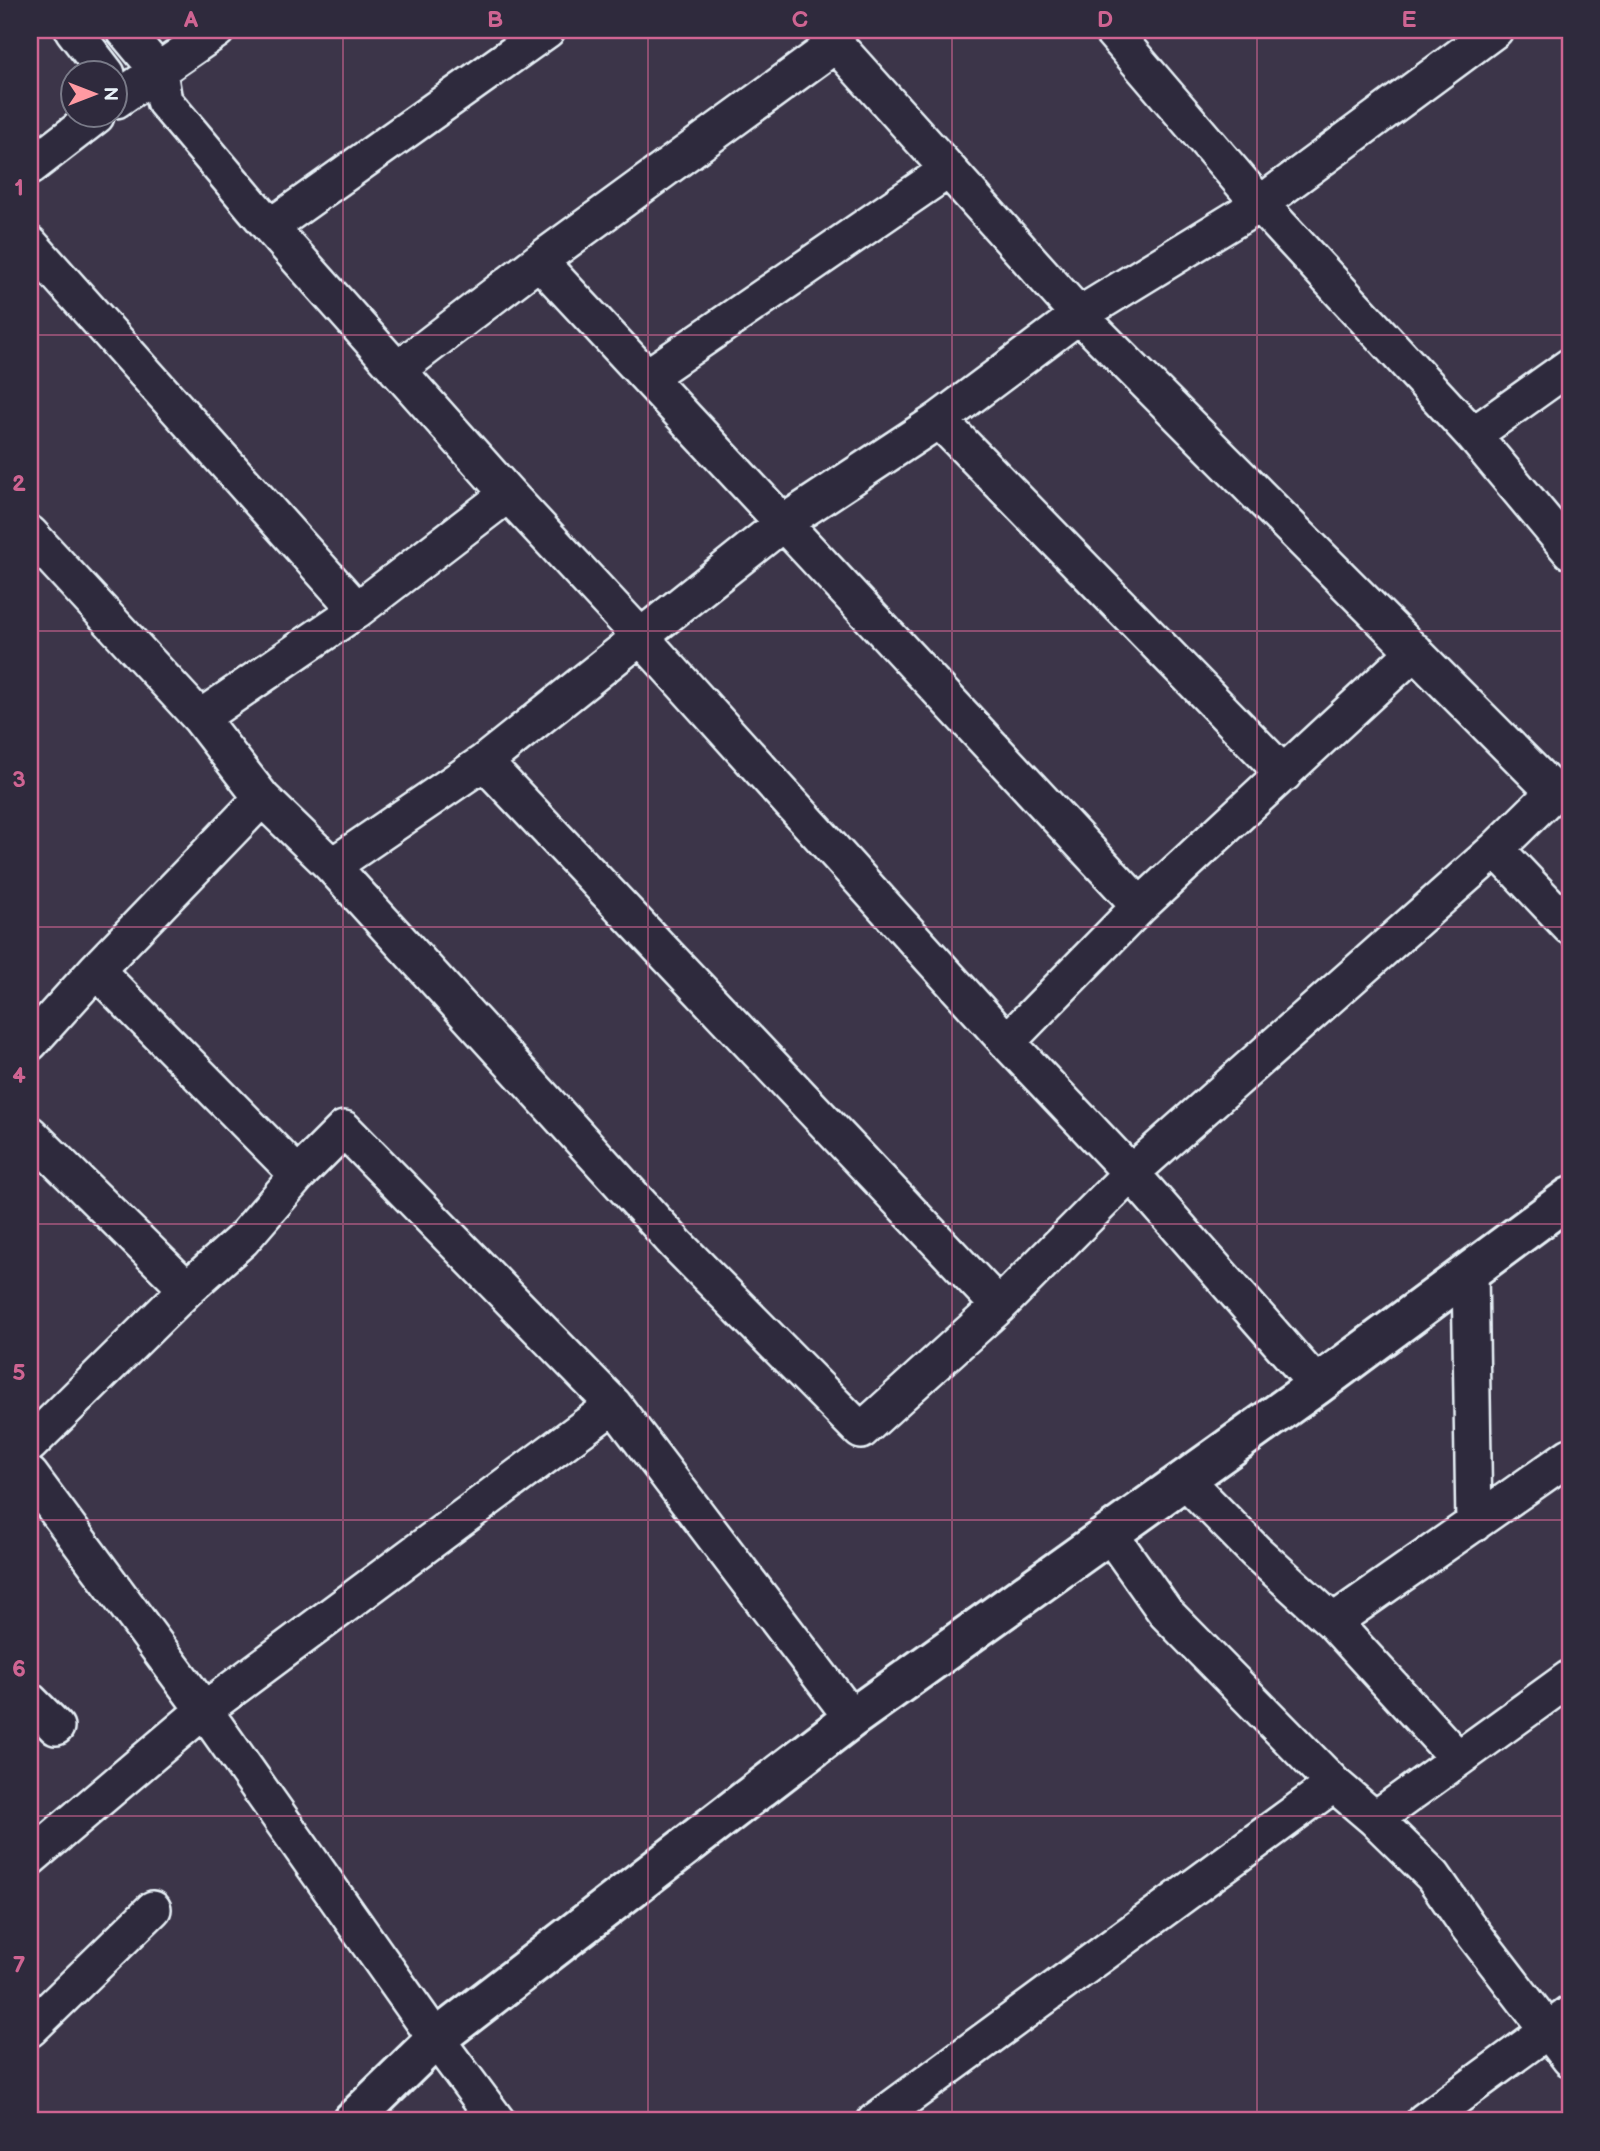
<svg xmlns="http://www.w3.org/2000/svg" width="1600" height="2151" font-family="'Balsamiq Sans',sans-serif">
<rect width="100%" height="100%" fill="#3c3549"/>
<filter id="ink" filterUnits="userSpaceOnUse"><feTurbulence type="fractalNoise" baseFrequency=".0143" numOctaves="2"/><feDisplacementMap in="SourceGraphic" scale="14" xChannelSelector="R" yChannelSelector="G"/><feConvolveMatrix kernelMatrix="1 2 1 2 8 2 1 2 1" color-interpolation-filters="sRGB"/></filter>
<g filter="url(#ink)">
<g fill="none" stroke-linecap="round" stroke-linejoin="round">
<g stroke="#e8f1f8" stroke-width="40">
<path id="street" d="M73 30 107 74
M124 30 159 72 164 101 270 227 508 494 640 636 1007 1042 1131 1173 1317 1385
M1111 30 1260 204 1473 435 1570 551
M116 100 217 30
M30 167 96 116
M270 227 547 30
M30 244 357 610
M539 261 1140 906
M397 370 539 261 836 44
M647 377 948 170
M939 420 1284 774
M1473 435 1570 366
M30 534 200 718 262 798 332 866 677 1245 861 1431 999 1306 1131 1173 1496 849 1554 792 1079 315 823 30
M200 718 357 610 508 494
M484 762 999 1306
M1496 849 1570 927
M332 866 484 762 783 523 939 420 1079 315 1260 204 1495 30
M96 970 298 1175
M1007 1042 1140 906 1415 651
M30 1043 96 970 262 798
M30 1134 187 1289
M1470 1271 1474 1524
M30 1444 187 1289 242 1240 298 1175 344 1129 614 1405 852 1718
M30 1475 204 1710 436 2039 497 2121
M1184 1479 1256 1552 1333 1622 1458 1759
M1110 1534 1166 1613 1334 1784 1375 1819 1433 1876 1467 1925 1570 2059
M1333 1622 1570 1456
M30 1701 56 1727
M1375 1819 1570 1678
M30 1858 204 1710 614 1405
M30 2029 153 1909
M875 2121 1334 1784
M1424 2121 1570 2014"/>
</g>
<g stroke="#e8f1f8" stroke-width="44">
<path id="secondary" d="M352 2121 436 2039 852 1718 1317 1385 1570 1197"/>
</g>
<use href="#street" stroke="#2f2a3d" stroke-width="35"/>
<use href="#secondary" stroke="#2f2a3d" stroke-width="38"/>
</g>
</g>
<path fill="none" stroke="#cf6492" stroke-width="2" stroke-opacity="0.55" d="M343 30V2121M648 30V2121M952 30V2121M1257 30V2121M30 335H1570M30 631H1570M30 927H1570M30 1224H1570M30 1520H1570M30 1816H1570"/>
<rect width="1600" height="2151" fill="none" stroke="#2f2a3d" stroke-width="77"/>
<g transform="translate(94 94) rotate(90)"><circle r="33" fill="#2f2a3d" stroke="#797a88" stroke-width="2"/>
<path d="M0-5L12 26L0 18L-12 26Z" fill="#ff9aa2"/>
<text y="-10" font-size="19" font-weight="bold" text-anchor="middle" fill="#e8f1f8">N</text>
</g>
<rect x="38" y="38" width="1524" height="2074" fill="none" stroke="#cf6492" stroke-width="2.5"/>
<g font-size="23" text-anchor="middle" font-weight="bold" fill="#cf6492">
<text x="191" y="27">A</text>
<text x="495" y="27">B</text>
<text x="800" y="27">C</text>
<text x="1105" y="27">D</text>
<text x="1409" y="27">E</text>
<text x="19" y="195">1</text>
<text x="19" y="491">2</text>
<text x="19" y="787">3</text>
<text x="19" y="1083">4</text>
<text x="19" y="1380">5</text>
<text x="19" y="1676">6</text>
<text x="19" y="1972">7</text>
</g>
</svg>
